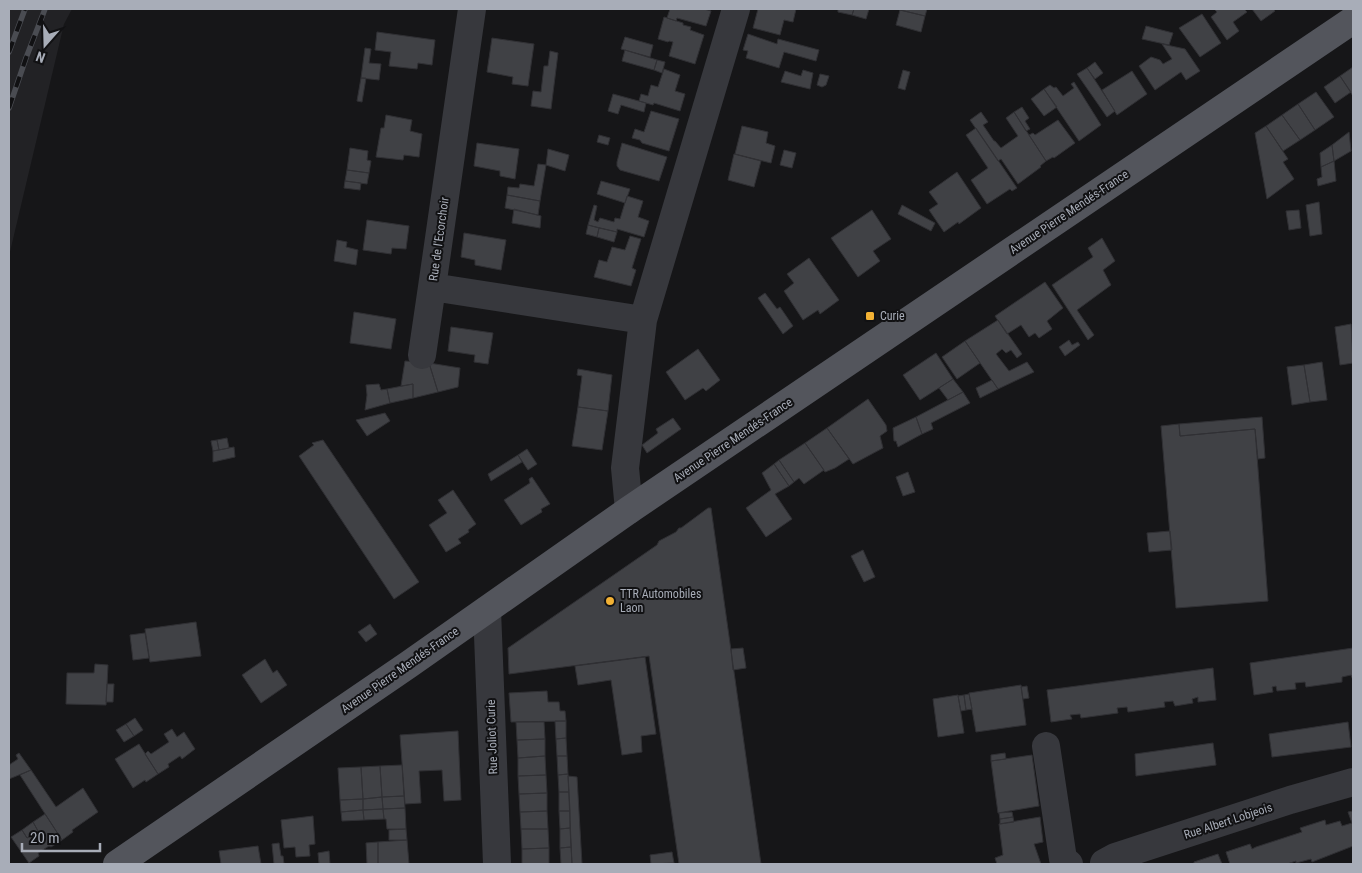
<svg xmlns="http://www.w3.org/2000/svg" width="1362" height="873" font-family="'Roboto Condensed',sans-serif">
<rect width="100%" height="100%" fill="#161618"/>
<path fill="#222225" d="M9 9H72L64 24 9 256Z"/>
<path fill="#404145" stroke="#303034" d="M670 9H704L711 11 706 26 677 18 676 21 667 18Z
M758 9H796L793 22 784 20 780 35 753 28Z
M838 9H854L852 15 838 12Z
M854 9H869L866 19 852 15Z
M900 9H927L925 16 900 10Z
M1214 9H1244L1247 12 1233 22 1239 31 1227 40 1211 17 1217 12Z
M1252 9H1273L1275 11 1261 21Z
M900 10 925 16 921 32 896 25Z
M1202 14 1221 43 1200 57 1179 28Z
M664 17 683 23V25L691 27 690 30 704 35 695 64 669 56 673 42 669 41 668 42 658 39Z
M1146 26 1173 33 1169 45 1142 39Z
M377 32 435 40 432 65 418 63 417 69 389 66 391 52 375 50Z
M748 34 777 44 778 39 819 50 816 61 784 52 779 68 746 58 748 51 743 50Z
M625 37 653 45 650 57 621 49Z
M492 38 534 44 528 86 512 84 513 77 487 72Z
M1162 44 1185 49 1200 71 1186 80 1181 72 1155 90 1139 66 1151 57 1160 60 1163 64 1172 59Z
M365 48 371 49 369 63 381 64 379 80 361 78Z
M625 50 657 60 654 70 622 61Z
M550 51 558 53 551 109 531 106 533 91 541 92 544 66H548Z
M657 60 665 62 662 73 654 70Z
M1095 62 1103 73 1095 79 1087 68Z
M1353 67V96L1340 76Z
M1087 68 1115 111 1107 117 1077 74Z
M664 69 680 75 675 91 685 94 680 111 654 103 653 105 639 101 641 94 648 96 651 85 658 87Z
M803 70 813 73 810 89 781 82 785 71 801 76Z
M903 70 910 72 905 90 898 88Z
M1132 71 1147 94 1117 115 1102 90Z
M820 74 829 76 826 85 822 87 817 85Z
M1340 76 1351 92 1335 103 1324 87Z
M361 78H366L362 102 357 101Z
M1074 82 1101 125 1079 141 1044 89 1050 85 1054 88 1056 87 1063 96 1074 88 1071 84Z
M1044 89 1057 107 1044 116 1031 99Z
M1316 92 1334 117 1315 130 1298 104Z
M613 94 646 103 644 112 621 105 618 114 608 111Z
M1298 104 1315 130 1300 140 1282 115Z
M1022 107 1029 118 1025 121 1030 129 1026 131 1014 112Z
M651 111 679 119 669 151 642 143 640 140 632 138 635 129 644 132Z
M981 112 988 122 983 125 994 141H995L1001 148 1018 136 1006 118 1014 112 1046 161 1040 166 1041 167 1018 184 1001 159 998 161 970 120Z
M386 115 412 120 410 131 422 134 419 157 404 155 403 160 376 157 381 128H384Z
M1282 115 1300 140 1283 151 1266 126Z
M1058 120 1075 143 1054 158 1053 157 1046 161 1029 135 1033 133 1035 135Z
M742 126 768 132 766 143 775 146 771 163 735 154Z
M1266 126 1288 159 1283 162 1294 179 1267 199 1255 133Z
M976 128 1017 188 1012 191 1010 189 987 204 971 180 988 168 966 135Z
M1349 132 1351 151 1334 161 1332 145Z
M599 135 610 138 608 145 597 142Z
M477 143 519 149 515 179 500 176V171L474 166Z
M622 143 667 157 659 181 620 170 617 166V162Z
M1332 145 1334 161 1321 167 1320 153Z
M350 148 368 151 367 160 371 161 369 173 347 170Z
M548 149 569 155 565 171 546 165Z
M784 150 796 153 792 168 780 165Z
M734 154 761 161 754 187 728 180Z
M1334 161 1336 181 1318 186 1317 179 1322 177 1321 167Z
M538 164 546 165 540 201 507 195 508 187 519 188 520 184 534 186Z
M347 170 369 173 367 184 345 181Z
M957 172 981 208 959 224 958 222 944 232 929 210 938 204 929 192Z
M345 181 361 183 360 190 344 188Z
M601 181 630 189 625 203 597 194Z
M507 195 540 201 538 215 505 208Z
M627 196 643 201 638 217 649 221 644 237 617 229V232L588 225 594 205 597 206 594 220 598 222 600 218 614 222 615 218 620 219Z
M1319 202 1322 234 1310 236 1306 205Z
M902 205 935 223 931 231 898 214Z
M514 209 541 216 540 228 512 223Z
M872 210 891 239 873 251 880 261 858 277 831 238Z
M1299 210 1301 228 1289 230 1286 211Z
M367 220 409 226 406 249 392 248 391 254 363 250Z
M588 225 599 228 597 237 586 234Z
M599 228 617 232 614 242 597 237Z
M464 233 506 240 501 270 475 265V260L461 257Z
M630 236 641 239 632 268 636 270 631 286 594 277 599 260 607 262 612 247 625 250Z
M1102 238 1115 261 1103 270 1111 285 1077 310 1094 335 1088 340 1052 285 1093 257 1088 248Z
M337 240 347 242 346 247 358 250 356 265 334 261Z
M809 258 839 300 820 314 818 310 803 320 784 291 794 283 787 274Z
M1045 282 1063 308 1047 321 1052 329 1039 338 1035 333 1029 337 1021 325 1007 334 995 316Z
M765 293 777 309 780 307 793 326 783 334 758 298Z
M354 312 396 319 391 349 350 343Z
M998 320 1022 354 1017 358 1011 350 1006 353 1002 349 996 354 1009 371 1027 362 1034 372 998 389 965 341Z
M1351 324 1353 363 1340 365 1335 327Z
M451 327 493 333 488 364 474 362 475 355 448 351Z
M1069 340 1072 345 1078 342 1080 345 1065 356 1059 347Z
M965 341 980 363 957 379 942 357Z
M698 349 720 380 706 391 703 388 685 400 666 372Z
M936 353 953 379 920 400 903 375Z
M405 361 429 363 438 392 413 398V384L401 386Z
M1322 362 1327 400 1310 402 1304 365Z
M429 363 460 368 458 387 438 392Z
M1304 365 1310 402 1292 405 1287 367Z
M578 369 612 375 608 411 578 407 582 376 577 375Z
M953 379 963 392 948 400 939 388Z
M992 380 998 389 980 398 976 388Z
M379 384 381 390 387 389 390 403 365 410 367 395 366 385Z
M413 384V398L390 403 387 389Z
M963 392 970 403 931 423 933 429 922 434 916 417Z
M868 399 886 425 887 431 880 436 883 448 853 464 827 428Z
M578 407 608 411 602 450 572 446Z
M385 413 390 421 367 436 356 420Z
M916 417 922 434 898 447 896 441H894L893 428Z
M1262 417 1265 458 1258 459 1255 429 1180 436 1179 424Z
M673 418 681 429 647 453 642 445 658 433 656 429Z
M1179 424 1180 436 1255 429 1268 601 1176 608 1161 426Z
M827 428 849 459 835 468 825 472 805 443Z
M227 438 229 448 219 450 217 440Z
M217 440 219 450 213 451 211 441Z
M323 440 419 582 394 599 299 456 314 445 312 443Z
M805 443 824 470 804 484 799 478 794 482 779 460Z
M234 447 235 457 213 462V451Z
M527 449 537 464 528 470 518 455Z
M518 455 522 462 491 481 488 474Z
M779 460 794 482 789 486 774 464Z
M774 464 789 486 775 494 792 519 766 537 746 508 771 490 762 473Z
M908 472 915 492 903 496 896 477Z
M532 477 550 504 541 509 542 512 521 525 504 500 530 483 529 479Z
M453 490 476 524 468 530 469 532 458 539 461 543 446 552 429 525 447 513 438 500Z
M708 508H711L761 864H679L649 656 509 674 508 648 618 572 657 545 659 541 676 532 679 528H681Z
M1170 531 1172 550 1149 552 1147 533Z
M863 550 875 577 864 582 851 556Z
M196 622 201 656 150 662 145 629Z
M370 624 377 634 366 642 358 632Z
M145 633 149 658 133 660 130 635Z
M743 648 746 668 733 670 731 649Z
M1353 648V680L1351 675 1342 677V682L1306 687 1305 682 1295 683 1296 689 1277 691 1276 686 1272 687 1273 692 1254 695 1250 663Z
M645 657 656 734 641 736 642 752 622 755 611 680 578 685 575 666Z
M265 659 273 673 277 670 287 685 261 703 242 675Z
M95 664 108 665 106 705 66 704 67 673H94Z
M1213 668 1216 700 1198 702V697L1192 699 1193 703 1175 706 1173 701 1164 702 1165 707 1128 712 1127 707 1117 708 1118 713 1081 718 1080 714 1070 715 1072 719 1051 722 1047 690Z
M107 684H114L113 702H106Z
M1021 685 1026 725 976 732 969 693Z
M1027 686 1029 698 1023 699 1021 687Z
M547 691 548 702H559L560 711H565L566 721 511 722 509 693Z
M969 694 972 709 966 710 964 695Z
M958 695 964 733 938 737 933 699Z
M964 695 966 710 961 711 958 696Z
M135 718 143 730 134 736 126 724Z
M555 721H566V738L556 739Z
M516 722H544L545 739 517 740Z
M1348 722 1351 747 1272 757 1269 734Z
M126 724 134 736 124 742 116 730Z
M172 729 177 737 184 732 195 749 182 759 180 756 168 764 169 767 158 774 145 754 148 751 151 754 169 742 164 734Z
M458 731 461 800 444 801 442 770 419 771 421 803 405 804 400 735Z
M566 738 567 756H557L556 739Z
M545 739V756L518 758 517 740Z
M1213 743 1216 765 1136 776 1135 754Z
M139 744 158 774 146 782 145 780 133 788 115 759Z
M19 753 31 770 9 779V765L18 759 16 755Z
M1005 753 1006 759 991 761V755Z
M1032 755 1039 806 998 813 991 761Z
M545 756 546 775 518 776V758Z
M557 756H567L568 774 558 775Z
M402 765 404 796 382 797 380 766Z
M380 766 382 797 363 799 361 767Z
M361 767 363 799 340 800 338 768Z
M31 770 56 807 83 788 98 812 72 830 73 832 62 840 20 775Z
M568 774 569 792H559L558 775Z
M546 775 547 793 519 794 518 776Z
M568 776 577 777 582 864H572Z
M559 792H569L570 811H559Z
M547 793V811L520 812 519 794Z
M404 796 405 808 383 809 382 797Z
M382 797 383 809 363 810V799Z
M363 799V810L341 812 340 800Z
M405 808 406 829H387L386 819H384L383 809Z
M383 809 384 819 364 820 363 810Z
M363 810 364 820 342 821 341 812Z
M547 811 548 829H521L520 812Z
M559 811H570V828L560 829Z
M1353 811V846L1312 862 1311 859 1296 863V861L1287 864H1230L1226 852 1250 844 1252 849 1256 847 1302 832 1300 828 1325 820 1326 825 1340 821 1342 826 1352 823 1348 812Z
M1012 812 1013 817 1000 819 999 813Z
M45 814 62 840 51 847 49 846 38 853 39 856 29 863 11 837 22 830 27 838 38 831 33 822Z
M313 816 315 844 309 845 310 856 296 857 295 847 284 848 281 820Z
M1013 817 1014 822 1000 824V819Z
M1040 817 1043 842 1034 844 1041 864H997L995 858 1003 855 999 824Z
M33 822 38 831 27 838 22 830Z
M570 828 571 847 560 848V829Z
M406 829 407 840H389V830Z
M521 829H548L549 848 522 849Z
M407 840 409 864H378V842Z
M378 842V864H367L366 843Z
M279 843 281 856H283L284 864H274L272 844Z
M258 846 261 864H221L219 851Z
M571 847 572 864H561L560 848Z
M549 848V864H522V849Z
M329 851 330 864H319L318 853Z
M672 852 674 863 651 864 650 855Z
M1218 854 1222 864H1194V862Z"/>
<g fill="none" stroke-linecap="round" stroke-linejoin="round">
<path stroke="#37383d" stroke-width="28" d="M472 9 432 287 643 320
M422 355 432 287
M629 510 625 468 643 320 736 9
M487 610 497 864
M1046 746 1063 859 1069 864
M1104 863 1115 857 1290 800 1353 782"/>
<path stroke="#53555c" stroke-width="28" d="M117 864 408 665 629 510 1353 20"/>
<g stroke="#4a4c52" stroke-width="5.5">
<path id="rail" d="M9 52 25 9
M9 108 26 58 45 9"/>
</g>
<use href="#rail" stroke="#111113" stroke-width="4" stroke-dasharray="11" stroke-linecap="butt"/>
</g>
<g fill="#f2b134" stroke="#111113" stroke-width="2">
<rect x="865" y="311" width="10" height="10" rx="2.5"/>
<circle cx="610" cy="601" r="5"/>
</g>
<g text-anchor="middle" stroke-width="4" stroke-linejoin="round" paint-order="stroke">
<g font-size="12" fill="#a8adb8" stroke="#111113">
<text transform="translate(1069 212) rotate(-34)" y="4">Avenue Pierre Mendés-France</text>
<text transform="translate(439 239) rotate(-82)" y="4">Rue de l'Ecorchoir</text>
<text transform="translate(733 440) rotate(-34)" y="4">Avenue Pierre Mendés-France</text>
<text transform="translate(400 670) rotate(-35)" y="4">Avenue Pierre Mendés-France</text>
<text transform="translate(492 737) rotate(-92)" y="4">Rue Joliot Curie</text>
<text transform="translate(1228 821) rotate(-18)" y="4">Rue Albert Lobjeois</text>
</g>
<g font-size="12" fill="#a8adb8" stroke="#111113" text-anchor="start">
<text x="880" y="320">Curie</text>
<text x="620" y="598">TTR Automobiles<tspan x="620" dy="14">Laon</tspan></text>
</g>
</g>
<rect width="1362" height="873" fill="none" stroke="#a8adb8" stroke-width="20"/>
<g transform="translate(45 45) rotate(200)" stroke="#111113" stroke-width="4" paint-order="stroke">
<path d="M0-4L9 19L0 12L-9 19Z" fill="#a8adb8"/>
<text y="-8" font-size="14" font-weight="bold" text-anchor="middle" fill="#a8adb8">N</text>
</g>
<path d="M22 843v8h78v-8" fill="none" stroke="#a8adb8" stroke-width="2.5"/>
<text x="30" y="843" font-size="15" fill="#a8adb8" stroke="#111113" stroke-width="4" paint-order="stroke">20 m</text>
</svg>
